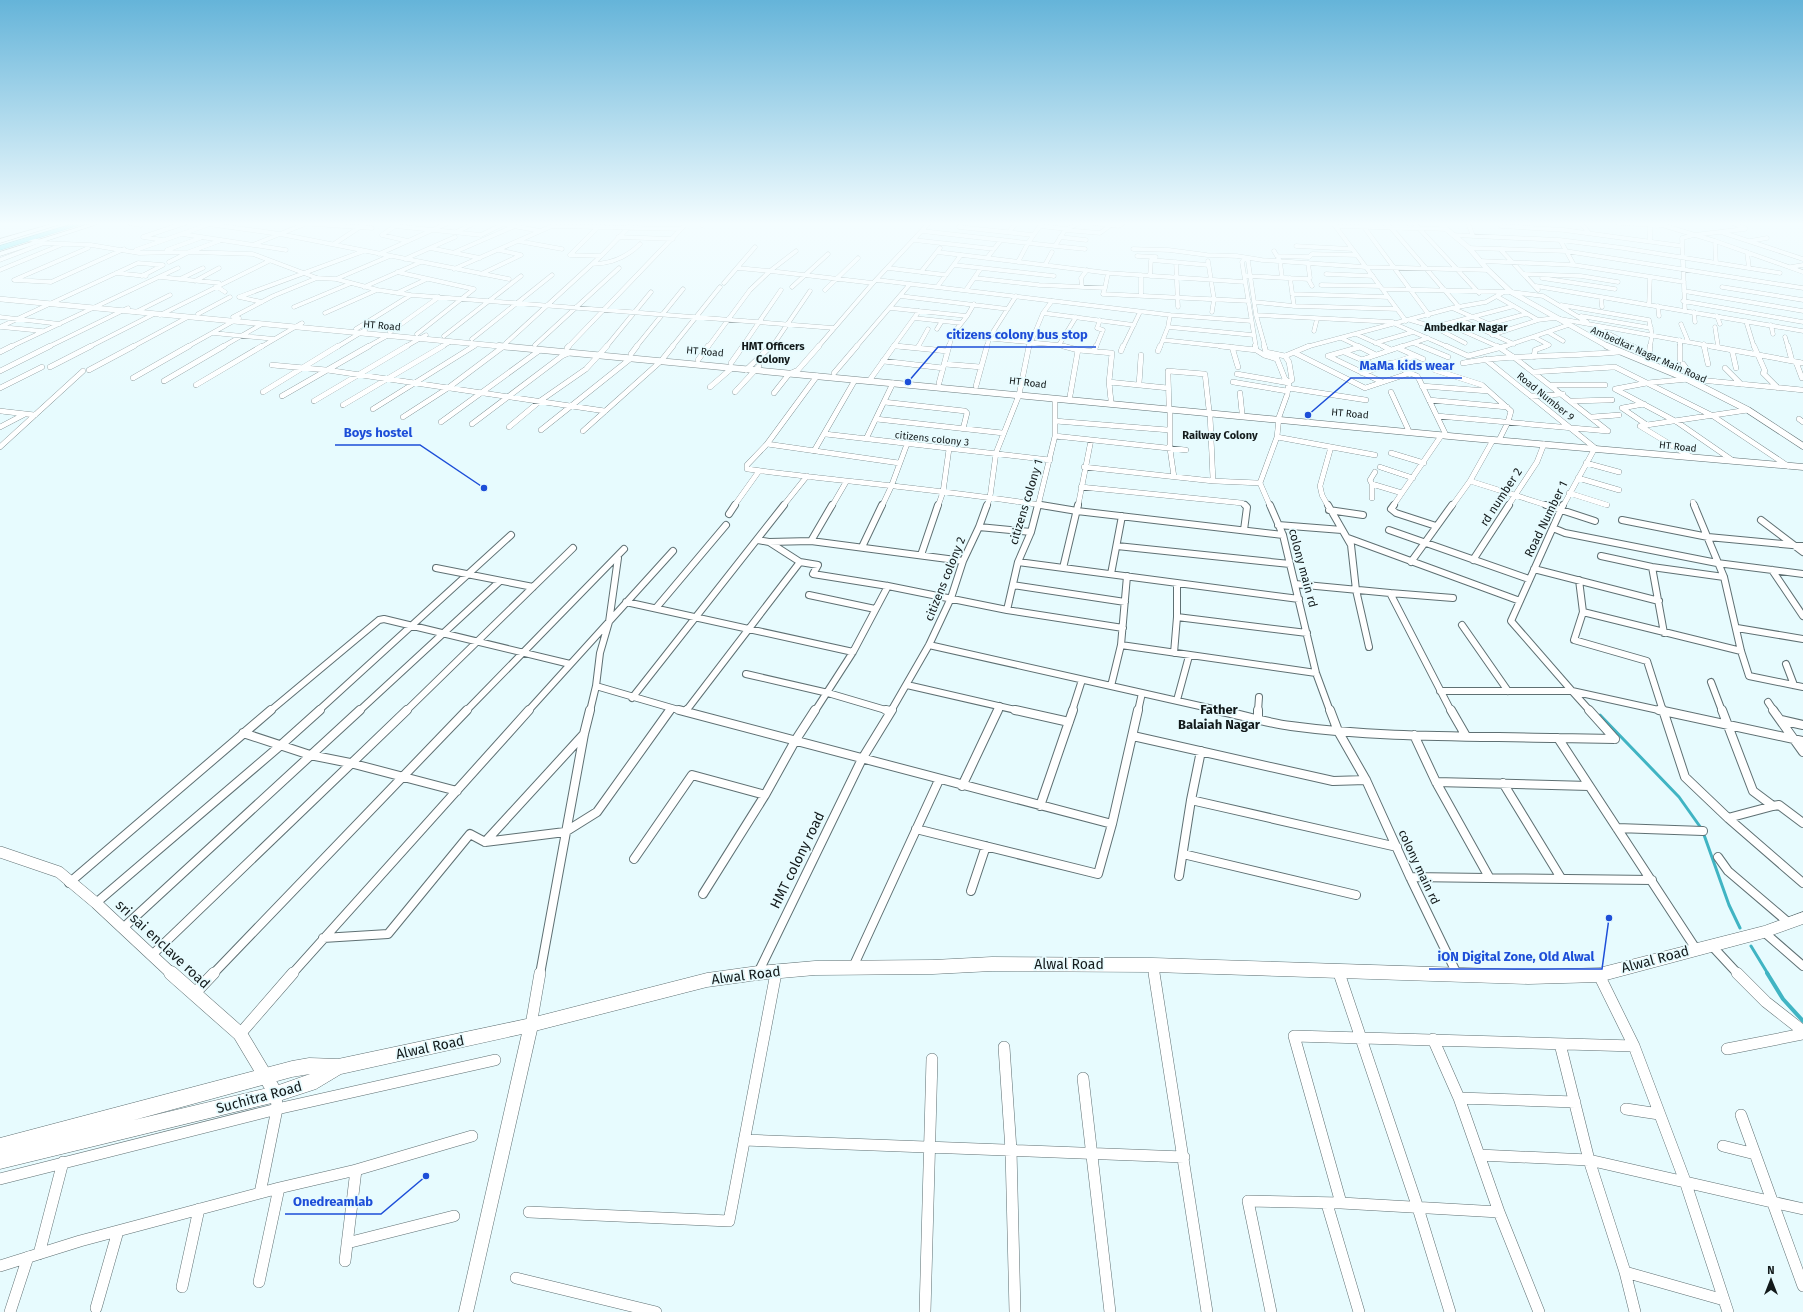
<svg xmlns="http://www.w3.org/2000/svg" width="1803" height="1312" font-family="'Fira Sans',sans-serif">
<rect width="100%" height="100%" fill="#e7fbfe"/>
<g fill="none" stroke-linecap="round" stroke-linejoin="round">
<path stroke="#40b4c3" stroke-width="3" d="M1600 715 1679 797 1701 828
M1703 832 1729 905 1740 928
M1751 946 1768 974"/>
<path stroke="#40b4c3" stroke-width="4" d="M1767 973 1783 999 1803 1021"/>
<g stroke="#5f7073" stroke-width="4.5">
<path id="minor-far4" d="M129 223 141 225
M201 223 280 234 509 279
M299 223 372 228
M399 223 395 226 481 235 503 224 540 231
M1093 223 1119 226 1123 223
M1333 223 1406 321
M1361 223 1429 315
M1387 223 1459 307
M1414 223 1479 293
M1468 223 1473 236
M1581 223 1589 233
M1618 223 1662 225 1715 241 1803 272
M1732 223 1745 228
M702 225 704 223
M1650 225V241
M395 226 382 235 408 241
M1040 226 1067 229 1079 223
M1335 226 1446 229
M1501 226 1564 230 1682 246
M959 227 1033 235
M597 228 570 255 601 256
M922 231 1028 243 1042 223
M456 232 475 223
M1009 232 1016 223
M1721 232 1803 259
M182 234 286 250
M1453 235 1560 240 1623 248 1780 273
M618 237 673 239
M1060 237 1086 240
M30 239 44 243 91 245 139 253 189 252 253 254 317 278 336 279
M163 240 143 237 185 223
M914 240 994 249
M1001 240 987 258 1108 273 1245 282
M1560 240 1574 265
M518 241 562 249
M1715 241 1716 263
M1750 241 1767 238
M255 244 305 224
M334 244 366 223
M1296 246 1352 249
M88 248 14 280 51 282 124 249
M430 248 480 258
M1469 248 1565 251 1803 288
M1085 249 1055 246 1065 230 1100 233 1111 225
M1133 249 1169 250 1207 255 1237 256 1262 260 1365 267 1488 270
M1500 249 1538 290
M136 250 207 225
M167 250 200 238
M1274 251 1280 261 1282 278
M455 252 515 226
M937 252 987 258
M1747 252 1749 268
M379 254 448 223
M390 256 336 279 378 290 411 295 834 328
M1137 256 1156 257
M1277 256 1309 257 1312 254 1357 255
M1245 258 1248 261 1256 315 1265 347
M1245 258 1242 262 1256 347
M405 259 455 237
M0 260 44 243
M1208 261 1214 299 1212 312
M1481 261 1574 265 1684 282
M169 262 189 252 219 241
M1018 262 1028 243 1055 246
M1176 262 1178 307
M592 264C611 264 626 258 640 244
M954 265 1054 276
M1045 265 1052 252
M1791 267 1803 265
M738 268 770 271 796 251
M888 268 946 275
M454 269 552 226 681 229
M0 270 63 244
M397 272 474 289 417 334
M921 272 940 248
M116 273 146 276
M481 274 521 255 499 250
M1326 274 1373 276
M1524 274 1581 276 1618 282
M1141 275V296
M1150 276 1151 260 1208 265
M1246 276 1308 279 1310 278 1308 263
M160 277 219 283
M975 278 1039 285 1105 288 1103 294 1249 301
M1290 278 1294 306
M1542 278 1615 289
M180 279 203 268
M1308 279 1312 286
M877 280 1170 315 1251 321
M195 281 219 268
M724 283 755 247
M1321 285 1380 286
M216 286 225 292
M1536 286 1803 331
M364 287 421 262
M792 287 828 254
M937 287 961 255
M1082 287 1081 278 1087 270
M1722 287 1803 300
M1105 288 1108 273
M1382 289 1511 292 1543 296 1587 322
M825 290 858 258
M966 290 981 268
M1684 291 1803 311
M397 293 427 279
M1292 294 1388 297
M900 296 1008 309
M239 297 364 251
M239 297 262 302
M1498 297 1538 320
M1601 297 1602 307
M1683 301 1803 322
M1255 302 1294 306 1397 309
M1561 305 1649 320 1652 335 1650 347
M1649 305 1650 277
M1658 306 1659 316
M294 307 349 284
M890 308 967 316 974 304
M1452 308 1505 331
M1685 311 1682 238 1694 235 1745 229
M136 312 170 295
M1694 312 1695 322
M325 313 377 290
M1043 313 1134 325
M198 314 230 297
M160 315 269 261
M1256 315 1393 322
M1581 316 1651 328
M1717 316 1720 324
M0 317 60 324
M233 317 273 296 317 278
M914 318 961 323
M1410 320 1434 327 1465 343
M1461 320 1514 344
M1746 321 1754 347
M1395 324 1448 347
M1447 324 1499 347
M1489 324 1526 314
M1681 324 1688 341
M1771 325 1773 334
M0 327 138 263 163 265 142 276
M1 327 42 331
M1168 327 1253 335
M1434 327 1514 306
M1715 327 1718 346
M1598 328 1634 347
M356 329 411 295
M937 329 942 321
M1314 331 1317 319
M390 332 439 297
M1548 332 1563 341
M213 333 275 339
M1356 334 1385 347
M952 335 1059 345 1076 317
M1492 335 1538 320 1555 318 1716 347
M444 336 521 276
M1534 337 1549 345
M1785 337 1788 347
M1341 338 1360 347
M472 339 552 275
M1163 340 1230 347
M1680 340V347
M1375 343 1413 332
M1413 343 1423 347
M1704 344 1705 347
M535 345 619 268
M1059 345 1067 347
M894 346 906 347
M10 347 178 268
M48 347 128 308
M89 347 154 314
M132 347 188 317
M187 347 239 318
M222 347 262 324
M261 347 302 323
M337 347 365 330
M367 347 387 336
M405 347 426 335
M441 347 450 342
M472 347 477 344
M504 347 506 343 601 256 633 223
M568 347 683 227
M606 347 651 292
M636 347 683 289
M672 347 720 287
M708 347 750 290 770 271 873 283
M742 347 781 290
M770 347 776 341 810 291
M818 347 873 283 929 223
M856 347 910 284
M893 347 919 311
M918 347 928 329
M949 347 952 335 967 316
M987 347 989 338 1016 296
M1029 347 1043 313 1052 301
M1096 347 1103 330 1097 328 1100 320
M1123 347 1140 312
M1160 347 1168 327 1170 315
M1306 347 1452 308 1486 302 1504 292
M1400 347 1428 338
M1503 347 1568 325
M1543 347 1549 345"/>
</g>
<g stroke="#5f7073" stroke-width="5.5">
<path id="minor-far3" d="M896 346 947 351
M1063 346 1078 350 1112 353 1109 382 1111 401
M1220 346 1256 350
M1255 346 1256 350 1264 355 1277 359 1285 379 1289 382
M1264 346 1266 352 1285 356 1309 346
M1358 346 1376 355
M1383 346 1391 350
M1421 346 1448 357
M1446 346 1468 356 1506 346
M1497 346 1515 358 1608 431
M1632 346 1649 355
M1680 346V360
M1704 346 1708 364
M1710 346 1803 363
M1754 346 1765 371
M1788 346 1792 361
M1232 347 1238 367
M567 348 569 346
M918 348 919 346
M1398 348 1423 359
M1732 350 1736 368
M1094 351 1096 346
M1121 351 1123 346
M1158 351 1160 346
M0 352 12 346
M1344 352 1378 367
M1295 353 1365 388 1410 373 1390 363
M631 354 637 346
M1328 356 1382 382
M1328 356 1360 347
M1649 356 1650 346
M1534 357 1535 350 1546 346
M1485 359 1595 448 1563 506
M698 360 708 346
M1361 360 1403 346
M883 361 943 368
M1796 362 1802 378
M731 363 743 346
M1463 363C1514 354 1567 357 1619 352
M944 364 981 367
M1683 364 1695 380
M272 365 327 370 605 411
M50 367 91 346
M1725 368 1741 384
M89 370 134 346
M746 370 771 346
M1435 370 1482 385 1511 411 1508 422 1499 440
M0 371 50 346
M1533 372 1615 367 1713 416 1788 466
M834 373 857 346
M1362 373 1415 356
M1410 373 1417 376 1419 379 1445 433
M1763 373 1778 388
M1237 374 1289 383
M817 376 767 444 747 465V469C847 482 948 490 1047 506
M133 378 189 346
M164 381 224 346
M869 381 894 346
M1109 382 1168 388
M1233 382 1287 391
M939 383 949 346
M196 385 262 346
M1139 385 1141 355
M1551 385H1605
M976 386 987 346
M1422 386 1488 391
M710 387 732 368
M0 388 42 367
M1288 388 1366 400
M263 392 338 346
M735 392 759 366
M1391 392 1408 429
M774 393 789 374 798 370 819 346
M1240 393 1242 413
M282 396 369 346
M1070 396 1078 350
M1531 396 1563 394
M1429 400 1507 407
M314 401 407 346
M1571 401 1612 400
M884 402 965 411 967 413 963 429
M1644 404 1622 408 1647 425
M343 405 443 346
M1169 407 1168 371 1205 374 1209 410
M373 409 474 346
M1170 410V449L1174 477
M0 411 35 415
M1210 414 1213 481
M1437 416 1607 431
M403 417 448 388 504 346
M1591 417 1619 415
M876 419 1003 433
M1799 419 1803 422
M1055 421 1169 430
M441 422 540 350
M472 424 562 356 569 353
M0 427 25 414
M509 427 540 401 586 369 607 346
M541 430 630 359
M583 431 661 361 673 346
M825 434 1050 460
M1055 436 1186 450
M1277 437 1375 455
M866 439 893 383
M767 444 899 463
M0 447 83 371
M814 451 855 380
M1391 453 1424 463
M1691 457 1640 426 1748 410
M1732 460 1677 422 1615 389 1647 383 1689 379 1803 390
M1586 463 1619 472
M1084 467 1213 481 1260 483
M1380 467 1413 478
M1375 472 1370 480 1372 484 1402 493
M1578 478 1619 490
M1470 481 1549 506
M1372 484V498
M1081 487 1242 503 1246 506
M1569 493 1607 505
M1693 502 1695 506
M734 506 759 471
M783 506 807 476
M832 506 846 482
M882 506 891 487 907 444
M938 506 943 492 949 449
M987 506 990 497 996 453 1019 395 1029 346
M1038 506 1055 436V399
M1078 506 1091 440
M1270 506 1260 483 1277 437 1279 417 1287 395 1289 382 1292 380 1289 362 1285 356
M1328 506 1322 495 1320 486 1331 447
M1393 506 1441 436
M1452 506 1470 481 1493 440
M1508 506 1537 462 1544 444"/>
</g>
<g stroke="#5f7073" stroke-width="8">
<path id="minor-far2" d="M1041 505 1077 511 1283 535
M1270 505 1283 535 1316 673 1330 711
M1328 505 1351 545 1356 590 1369 647
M1394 505 1391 509 1396 513 1436 526
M1546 505 1595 521
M1563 505 1511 621 1572 691 1663 711
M1694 505 1724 577 1741 651 1749 676 1803 687
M1329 510 1363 515
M729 514 735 505
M1622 520 1708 537 1803 546
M1761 520 1803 552
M1278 525 1342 530
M979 527 1031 532
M1553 528 1565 533 1717 563 1803 574
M1244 530 1247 507 1245 505
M1389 530 1529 579
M1348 538 1520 601
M758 540 769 542 800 562 818 565 813 574 888 586 1007 610 1123 628
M811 541 832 505
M769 542 811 541 963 561
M1117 546 1290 564
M862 547 882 505
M921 555 938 505
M1601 556 1652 567 1724 577
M1473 560 1509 505
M1018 562 1299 599
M1411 562 1452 505
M1652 567 1664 633
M436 568 533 587
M1063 568 1078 505
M1534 569 1659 601
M1772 570 1803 616
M1111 574 1122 516
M1127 576 1121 645 1111 686 1222 711
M1579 580 1583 612 1574 640 1647 661 1663 711
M1295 584 1390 593
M1013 585 1125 602
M809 595 875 609
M626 602 853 652
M656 608 726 525
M1007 610 1018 562 1031 532 1038 505
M1583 612 1741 651
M1177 617 1307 633
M1462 625 1508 691
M1737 628 1803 639
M929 645 1111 686
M1121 645 1316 673
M1174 653 1177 617V583
M1786 664 1794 685
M746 674 828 693 889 711
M1711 682 1722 711
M907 685 1020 711
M596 686 682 711
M1440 691H1572L1590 711
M632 698 784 505
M1177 700 1189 656
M1768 702 1774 711
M270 711 379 620 384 619 570 664
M318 711 511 535
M359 711 500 581
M406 711 573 548
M466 711 624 549
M528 711 673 551
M590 711 596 686 600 653 609 622 618 558
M670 711 671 709
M686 711 800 562
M815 711 853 652 888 586
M891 711 929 645 951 598 963 561 979 527 987 505
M998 711 1000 706
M1072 711 1082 680
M1138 711 1142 693
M1258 711 1259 697
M1451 711 1390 593 1453 598"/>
</g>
<g stroke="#5f7073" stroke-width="10">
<path id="minor-far1" d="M679 710 1112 824
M886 710 890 711
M1015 710 1069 722
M1217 710C1242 715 1267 723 1291 726 1379 738 1469 736 1558 738
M1330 710 1338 731 1366 780 1410 877 1457 974
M1451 710 1466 736
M1589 710 1615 739
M1659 710 1803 741
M1663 710 1685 777 1728 818 1803 883
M1722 710 1753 791 1773 806 1779 805 1803 823
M1773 710 1803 752
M686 711 687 710
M1258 719V710
M1781 720 1803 725
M243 733 310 755 350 763 457 791
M1414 735 1436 782 1489 877
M1133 736 1333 781 1366 780
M1615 739 1558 738 1696 949
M1436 782 1589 786
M1503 783 1561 878
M962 786 998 710
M1191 800 1397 847
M1040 806 1073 710
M1728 818 1773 806
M1617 828 1703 831
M916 829 1098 874 1112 824 1138 710
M485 842 584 734
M1183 854 1356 895
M1718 857 1728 871 1789 923
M634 859 692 775 765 795
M1179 876 1191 800 1201 751
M1410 877 1652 880
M69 883 271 710
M971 891 986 846
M703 894 765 795 795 741 815 710
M96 903 281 745 320 710
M123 928 360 710
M1764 932 1803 966
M323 938 388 934 470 834 485 842 565 832 597 812 670 710
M1712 946 1738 974
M152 955 407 710
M1153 965 1154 974
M853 967 939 780
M1338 970 1339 974
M758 973 862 759 892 710
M213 974 467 710
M292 974 529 710
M540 974 584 734 590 710
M775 974 776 971"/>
</g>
<g stroke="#5f7073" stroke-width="12">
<path id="minor" d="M1154 973 1207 1312
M1339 973 1418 1208 1450 1312
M1737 973 1766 1002 1803 1031
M1599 975 1634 1046 1685 1181 1728 1312
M194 994 214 973
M531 1025 540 973
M240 1034 293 973
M1433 1039 1459 1098 1499 1212 1539 1312
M1560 1044 1589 1160 1625 1272 1635 1312
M1004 1047 1011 1150 1015 1312
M1727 1049 1803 1034
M1083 1078 1110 1312
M1459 1098 1575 1102
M1626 1109 1659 1114
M1741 1115 1803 1286
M744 1140 1184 1157
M1723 1146 1755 1154
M1479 1155 1589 1160 1803 1209
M0 1179 277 1109 495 1060
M260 1193 277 1109 276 1094
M1341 1203 1294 1036 1634 1046
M1327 1204 1359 1312
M529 1212 729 1221 776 973
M347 1243 454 1216
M39 1254 63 1162
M345 1261 356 1170
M0 1266 80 1241 279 1188 356 1170 472 1136
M1625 1272 1724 1300
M516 1278 656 1312
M259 1282 279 1188
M182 1287 199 1209
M96 1308 118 1231
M10 1312 28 1257
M925 1312 932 1059
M1271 1312 1248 1201 1341 1203 1499 1212"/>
</g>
<g stroke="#5f7073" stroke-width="5.5">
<path id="tertiary-far3" d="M1439 223 1469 248 1488 270 1511 292 1609 347
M0 299 509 347"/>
</g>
<g stroke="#5f7073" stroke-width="7">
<path id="tertiary-far2" d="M499 346 1470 438 1803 467
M1607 346 1687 379 1748 410 1803 446"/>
</g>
<g stroke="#5f7073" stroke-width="12">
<path id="tertiary-far1" d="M0 852 59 872 96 903 172 974"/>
</g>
<g stroke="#5f7073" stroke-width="15">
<path id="tertiary" d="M171 973 240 1034 276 1094
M466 1312 531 1025"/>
</g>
<g stroke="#5f7073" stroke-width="1">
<path id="secondary" d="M55 223H64L0 243V239Z
M92 223H101L0 256V252Z
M1803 912V924L1764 938 1599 982 1528 984 1153 972 992 971 933 974 815 975 758 980 707 987 531 1032 341 1074 316 1089 276 1102 0 1169V1138L292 1061 309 1058 338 1059 531 1018 707 973 758 966 815 961 933 960 992 957 1153 958 1528 970 1599 968 1764 926ZM310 1074 276 1086 134 1120 292 1077Z"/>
</g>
<g stroke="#1896a3" stroke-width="1">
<path id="trunk" d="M76 223H85L0 250V246Z"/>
</g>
<use href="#minor-far4" stroke="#fff" stroke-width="4"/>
<use href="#minor-far3" stroke="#fff" stroke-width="5"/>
<use href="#minor-far2" stroke="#fff" stroke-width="6"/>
<use href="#minor-far1" stroke="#fff" stroke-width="8"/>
<use href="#minor" stroke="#fff" stroke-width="11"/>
<use href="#tertiary-far3" stroke="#fff" stroke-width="5"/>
<use href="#tertiary-far2" stroke="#fff" stroke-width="6"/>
<use href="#tertiary-far1" stroke="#fff" stroke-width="11"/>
<use href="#tertiary" stroke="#fff" stroke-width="14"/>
<use href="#secondary" fill="#fff" fill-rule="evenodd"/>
<use href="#trunk" fill="#48e0f0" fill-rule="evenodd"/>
</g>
<linearGradient id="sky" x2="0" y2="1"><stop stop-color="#65b4d9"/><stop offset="0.55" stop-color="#f4fdff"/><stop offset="1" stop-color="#f4fdff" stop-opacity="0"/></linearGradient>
<rect width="1803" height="407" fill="url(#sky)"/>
<g text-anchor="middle" stroke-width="3.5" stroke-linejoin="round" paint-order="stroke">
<g font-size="10" fill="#131a1b" stroke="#e7fbfe">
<text transform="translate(382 325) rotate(5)" y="4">HT Road</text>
<text transform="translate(705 351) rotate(5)" y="4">HT Road</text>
<text transform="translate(1649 354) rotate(24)" y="4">Ambedkar Nagar Main Road</text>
<text transform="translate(1028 382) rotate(7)" y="4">HT Road</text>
<text transform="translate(1546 396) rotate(39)" y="4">Road Number 9</text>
<text transform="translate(1350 413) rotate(5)" y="4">HT Road</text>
<text transform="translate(932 438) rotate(6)" y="4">citizens colony 3</text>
<text transform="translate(1678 446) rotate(6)" y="4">HT Road</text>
</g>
<g font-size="11" font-weight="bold" fill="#131a1b" stroke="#e7fbfe">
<text x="1466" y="331">Ambedkar Nagar</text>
<text x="773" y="350">HMT Officers<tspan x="773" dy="13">Colony</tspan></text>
<text x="1220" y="439">Railway Colony</text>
</g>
<g font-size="12" fill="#131a1b" stroke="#e7fbfe">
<text transform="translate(1501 497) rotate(-57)" y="4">rd number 2</text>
<text transform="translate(1026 502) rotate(-73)" y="4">citizens colony 1</text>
<text transform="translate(1546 519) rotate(-64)" y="4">Road Number 1</text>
<text transform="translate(1303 568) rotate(75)" y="4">colony main rd</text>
<text transform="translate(945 579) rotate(-68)" y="4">citizens colony 2</text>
<text transform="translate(1419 867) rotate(65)" y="4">colony main rd</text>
</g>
<g font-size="13" font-weight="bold" fill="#131a1b" stroke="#e7fbfe">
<text x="1219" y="714">Father<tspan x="1219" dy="15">Balaiah Nagar</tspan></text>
</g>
<g font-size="14" fill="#131a1b" stroke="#e7fbfe">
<text transform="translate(797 860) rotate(-64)" y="5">HMT colony road</text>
<text transform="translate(163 944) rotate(43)" y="5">sri sai enclave road</text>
<text transform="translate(1655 959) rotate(-15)" y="5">Alwal Road</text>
<text x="1069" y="969">Alwal Road</text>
<text transform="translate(746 975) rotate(-7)" y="5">Alwal Road</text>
<text transform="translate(430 1047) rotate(-12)" y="5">Alwal Road</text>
<text transform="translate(259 1097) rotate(-15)" y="5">Suchitra Road</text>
</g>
</g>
<path fill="none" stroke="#1d4ed8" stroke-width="1.5" d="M908 382L938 347H1096M1308 415L1351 378H1462M484 488L420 445H335M1609 918L1602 969H1429M426 1176L381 1214H285"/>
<g fill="#1d4ed8" stroke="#e7fbfe" stroke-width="1.5">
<circle cx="908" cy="382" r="4"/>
<circle cx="1308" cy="415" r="4"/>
<circle cx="484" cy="488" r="4"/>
<circle cx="1609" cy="918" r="4"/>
<circle cx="426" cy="1176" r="4"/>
</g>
<g font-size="13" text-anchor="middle" font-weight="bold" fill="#1d4ed8" stroke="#e7fbfe" stroke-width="3.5" stroke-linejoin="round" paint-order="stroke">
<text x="1017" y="339">citizens colony bus stop</text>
<text x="1407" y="370">MaMa kids wear</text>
<text x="378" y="437">Boys hostel</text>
<text x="1516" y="961">iON Digital Zone, Old Alwal</text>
<text x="333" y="1206">Onedreamlab</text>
</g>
<g transform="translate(1771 1280)" stroke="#e7fbfe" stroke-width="3" paint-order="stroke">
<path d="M0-3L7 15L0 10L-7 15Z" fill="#131a1b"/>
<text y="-6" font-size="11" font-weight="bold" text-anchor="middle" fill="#131a1b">N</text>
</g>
</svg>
